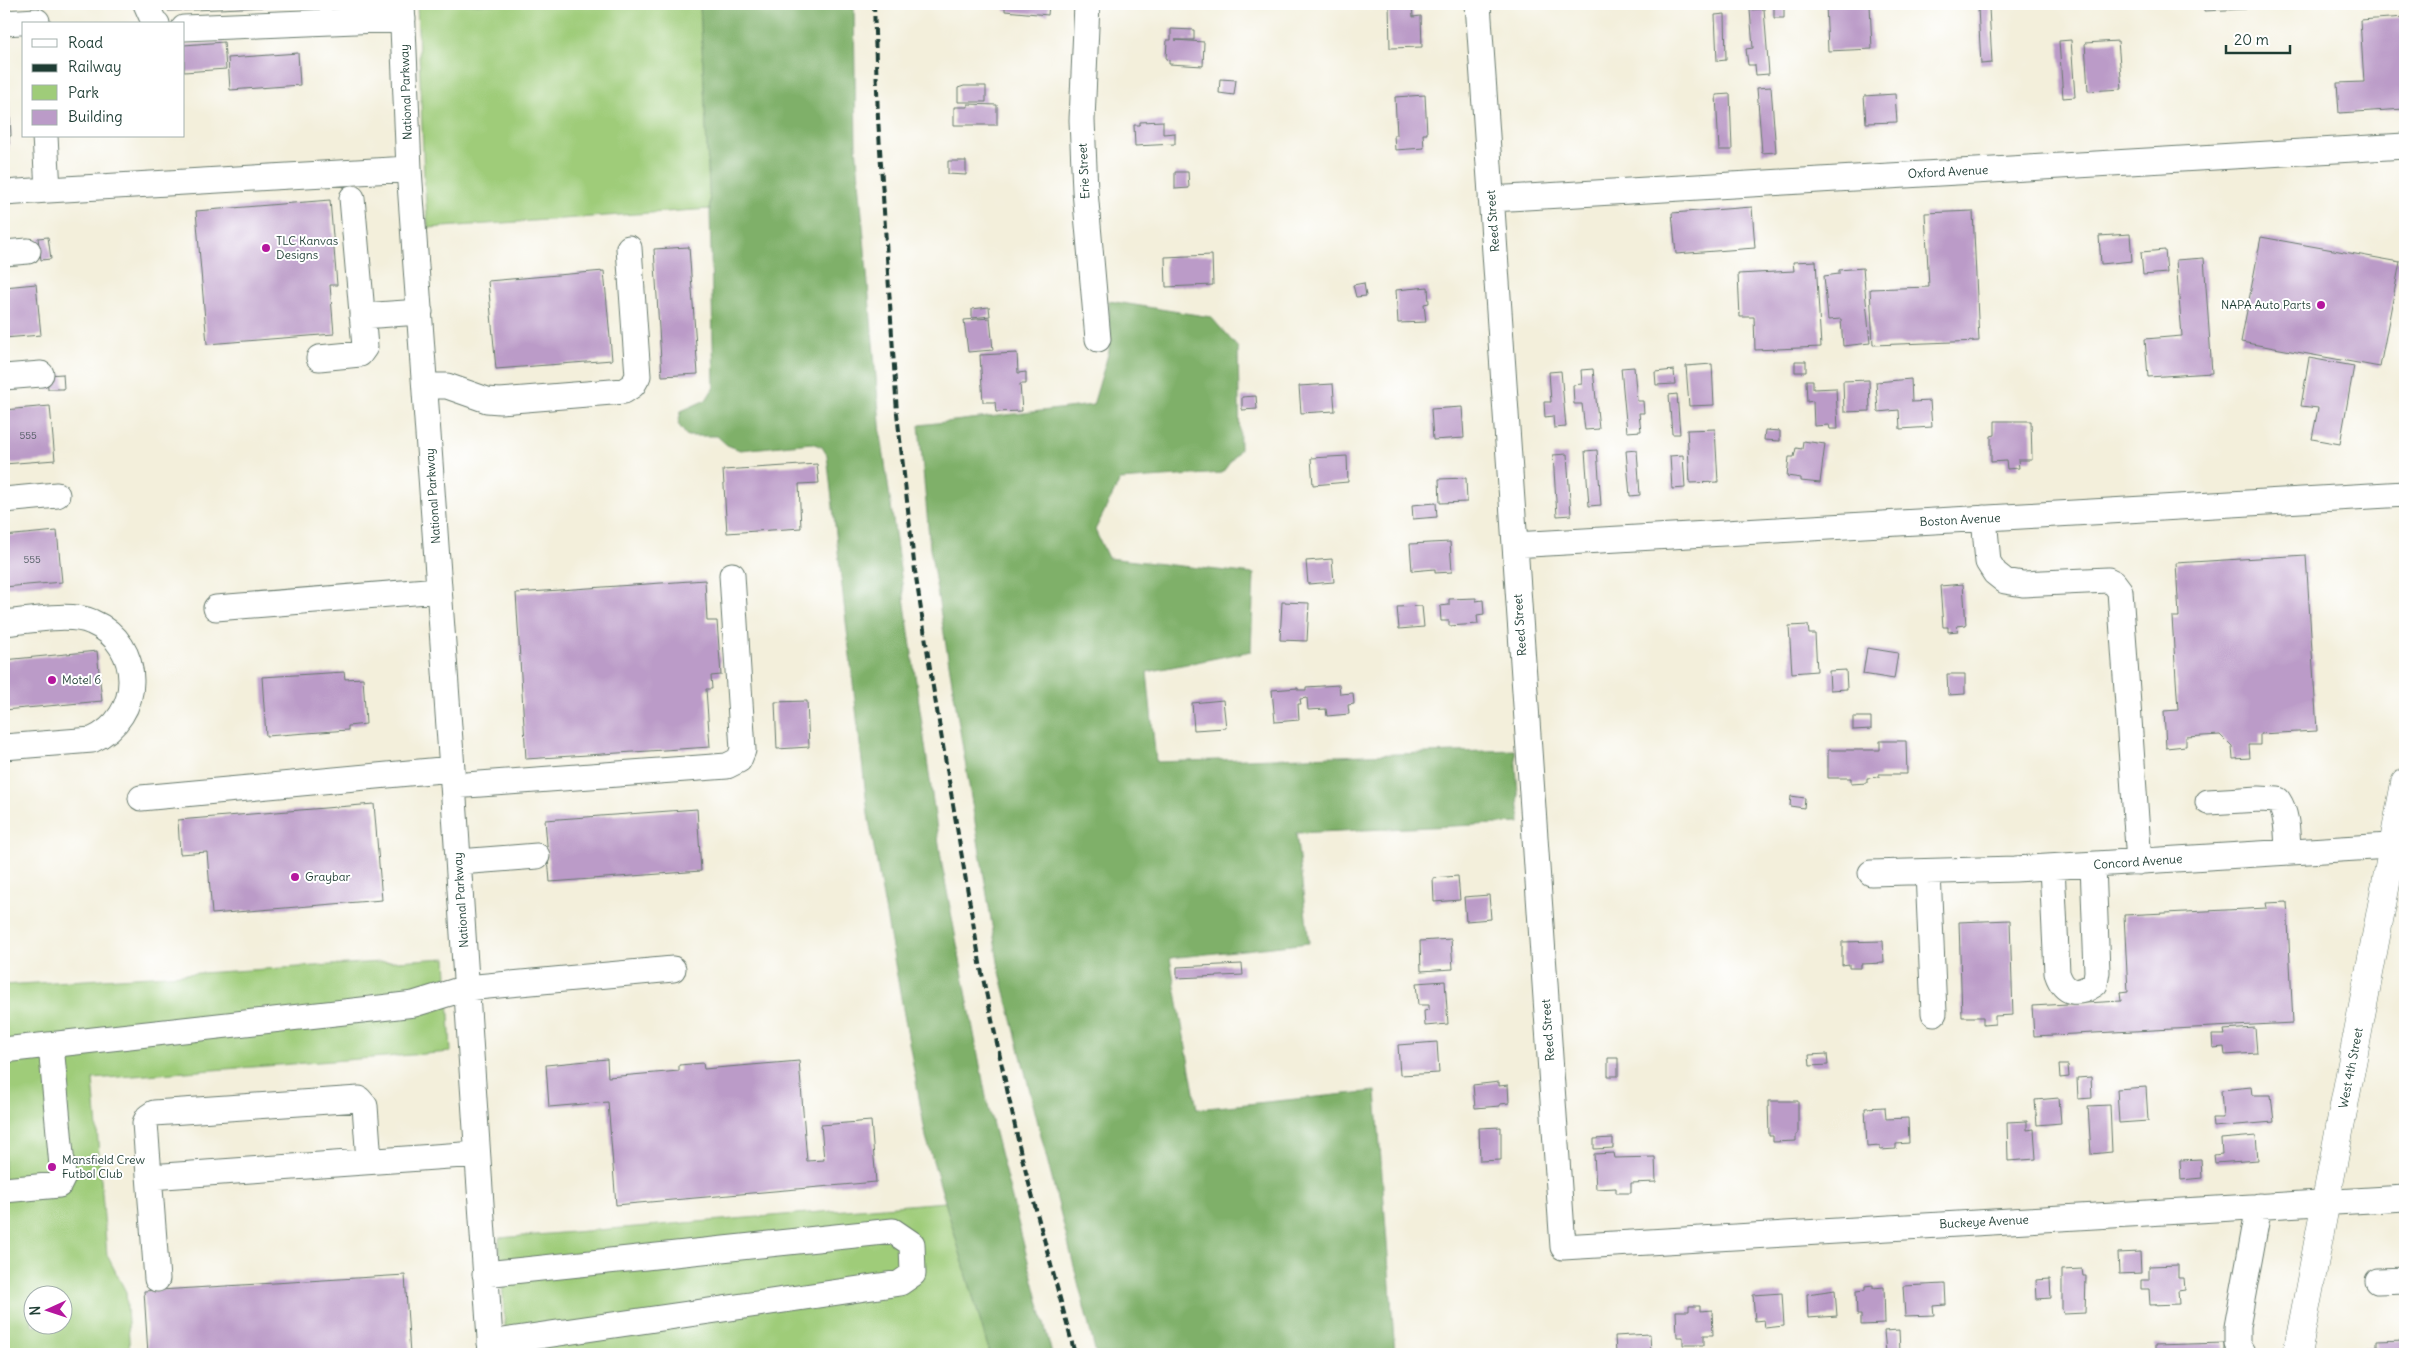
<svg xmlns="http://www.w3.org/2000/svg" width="2409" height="1358" font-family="Delius,sans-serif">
<rect width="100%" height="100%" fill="#fff"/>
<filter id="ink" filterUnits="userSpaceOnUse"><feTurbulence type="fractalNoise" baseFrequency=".02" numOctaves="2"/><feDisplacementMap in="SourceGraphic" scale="10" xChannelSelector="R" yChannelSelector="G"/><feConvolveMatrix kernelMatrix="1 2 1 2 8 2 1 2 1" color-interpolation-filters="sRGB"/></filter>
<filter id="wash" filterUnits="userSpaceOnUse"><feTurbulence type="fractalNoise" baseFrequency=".0096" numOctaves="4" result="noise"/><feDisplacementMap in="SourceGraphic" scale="20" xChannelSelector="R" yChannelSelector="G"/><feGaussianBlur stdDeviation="1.12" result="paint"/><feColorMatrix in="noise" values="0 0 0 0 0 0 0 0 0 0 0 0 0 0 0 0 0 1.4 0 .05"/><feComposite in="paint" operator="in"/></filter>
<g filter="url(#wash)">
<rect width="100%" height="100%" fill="#f3efdb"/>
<path fill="#9fcc79" stroke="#5f8456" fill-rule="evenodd" d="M417 4H700L710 209 428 228 424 177Z
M446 958 451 1052 93 1079 107 1255 126 1292 130 1354H4V985ZM32 1296H62V1326H32Z
M945 1202 990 1354H507L499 1238Z"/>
<path fill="#7fb069" stroke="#4f764e" d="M700 4H854L856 145 881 435 942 865 987 1102 1052 1354H990L926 1137 868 814 827 455 822 447 812 443 740 450 727 445 717 436H687L678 424 681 411 706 400 714 387 710 209Z
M1109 301 1211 317 1238 348 1240 449 1222 473 1120 480 1095 530 1108 558 1254 574 1251 651 1147 672 1156 762 1515 750 1520 823 1296 833 1309 943 1170 958 1197 1109 1376 1091 1395 1354H1096L999 968 930 548 919 425 1093 405 1109 351Z"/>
<g id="blocks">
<path fill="#bb9bc8" d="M168 4H267L268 7 168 11Z
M1005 4H1049L1048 15 1005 11Z
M1389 4H1412L1413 17 1421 16 1422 47 1390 48Z
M1826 4H1870L1872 49 1828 51Z
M2204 4H2245L2246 9 2204 11Z
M1774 6H1784V18H1774Z
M1978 8H1989L1992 63 1981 64Z
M1764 9 1769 74 1756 75 1755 65H1748L1746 49 1753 48 1750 10Z
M1725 14 1726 60 1717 61 1715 15Z
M2405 17V109L2339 113 2337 83 2364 82 2360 20Z
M1171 29 1194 30V40H1175L1204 42 1203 66 1169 64V60L1166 59 1167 40H1171Z
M2071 40 2075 97 2063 98 2059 41Z
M2118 41 2122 89 2088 91 2085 43Z
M224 42 226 69 184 72V45Z
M298 53 300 85 230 90 228 58Z
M4 57H7L11 136H9V151H4Z
M1220 79 1236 80 1234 95 1219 93Z
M964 86H986V102H958V88Z
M1771 87 1776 152 1762 153 1757 88Z
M1730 94 1732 150H1719L1716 95Z
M1895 94 1897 122 1866 123 1864 96Z
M1425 95 1427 134H1423L1424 148 1395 150 1394 135H1397L1395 97Z
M968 104 997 105V125H954V107H968Z
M1163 121V134L1175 133V144L1135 146 1134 125H1140V122Z
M948 161H966V175L948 174Z
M1175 172H1188L1189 188 1175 189Z
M330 200 337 285H330L334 334 207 344 196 211Z
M1752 207 1755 248 1676 254 1672 213Z
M1973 211 1979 341 1873 345 1870 289 1929 287 1925 213Z
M2130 234 2132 261 2101 264 2099 236Z
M48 237 51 259 41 260 38 238Z
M2261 237 2400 262 2380 367 2241 342Z
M689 247 698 374 662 376 654 249Z
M2165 250 2167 273 2143 275 2141 252Z
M1212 255 1213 285 1166 287 1165 257Z
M2204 258 2212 373 2148 377 2145 339 2182 336 2176 260Z
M1816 261 1821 347 1755 350 1754 317H1740L1738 274 1794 271 1793 262Z
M1863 268 1870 343 1843 346 1841 319 1828 320 1824 276 1839 274V270Z
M604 271 612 360 496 369 488 281Z
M1364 283 1366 296 1356 297 1353 285Z
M36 284 41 335 4 338V287Z
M1428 287 1429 303 1424 304 1426 322 1398 323 1396 290Z
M989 307 990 316 972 318V309Z
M990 318 993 350 968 352 964 320Z
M1017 353 1018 373 1026 372V384H1020L1022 411 996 412 995 402H983L980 355Z
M2309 358 2354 366 2340 444 2312 439 2318 408 2301 406Z
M1795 361H1806V372H1795Z
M1712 364 1714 405 1689 406 1686 366Z
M1634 367 1637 401H1643L1644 413H1639L1641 431 1627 432 1621 368Z
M1593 369 1599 429 1585 430 1582 404H1574L1573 385 1582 384 1581 370Z
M1674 370 1675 384 1656 385 1655 372Z
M1561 371 1566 427 1554 428 1553 416 1545 417 1544 402H1551L1549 372Z
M63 374 64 389H48L47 375Z
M1911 379 1912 402 1930 401 1932 427 1900 429 1899 410 1878 412 1876 382Z
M1806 380H1813V389L1836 388 1838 429H1830L1829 425 1814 426 1813 401 1807 402Z
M1869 380 1870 411 1844 412 1843 381Z
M1333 384 1335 411 1301 413 1299 386Z
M1677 394 1680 434H1672L1669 395Z
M1256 396 1257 409 1242 410V397Z
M50 406 55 460 4 464V410Z
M1462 407 1464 438 1433 440 1431 409Z
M1995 421H2031L2032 460H2018L2019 468 2007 469 2006 461 1991 462V436L1995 435Z
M1715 429 1718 482 1690 483 1687 430Z
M1765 430 1780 431V441L1764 440Z
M1803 441 1825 444 1820 483 1801 481V478L1787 476 1789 457H1794L1796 448 1802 449Z
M1597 450 1601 505 1589 506 1585 451Z
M1637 450 1640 495 1630 496 1626 451Z
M1567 454 1571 515 1557 516 1553 455Z
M1683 455 1685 488 1672 489 1670 456Z
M1347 456 1348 482 1313 485 1311 458Z
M817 464 819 483 799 484 801 528 727 533 723 470Z
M1466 478 1467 502 1440 503 1439 479Z
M1436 503 1437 517 1413 519 1412 505Z
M57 531 62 582 4 587V536Z
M1450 542 1452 572 1435 573V569L1412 571 1410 544Z
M2306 555 2317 731 2260 734V745H2249L2250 758 2233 759 2232 747 2220 735 2186 737V746L2166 748 2164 711 2178 710 2172 617H2179L2176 563Z
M1332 559 1334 582 1308 584 1306 561Z
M705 580 707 621H717L721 675 711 676 712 689H706L710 747 526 759 516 593Z
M1963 584 1966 625 1957 626 1958 631 1948 632V627H1943L1940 586Z
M1476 598V601L1483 600 1484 614 1477 615 1478 624 1449 626V621H1441L1440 606 1449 605V599Z
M1282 602 1309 603 1307 641 1280 640Z
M1422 606 1424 627 1399 629 1397 607Z
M1808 625 1809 634H1815L1817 671 1792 673 1789 626Z
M1867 648 1898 653 1894 679 1863 674Z
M97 651 102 701 4 710V660Z
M1846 670 1847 689 1830 690 1829 671Z
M344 672 345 679 363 678 366 724 348 726V730L266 736 262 677Z
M1947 674H1965V694L1948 695Z
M1339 685 1340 694 1353 693 1354 704 1348 705 1349 714 1327 716 1326 709 1308 710 1307 698 1300 699 1301 704H1298L1299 720 1275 722 1272 690 1298 688V690H1306V687Z
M1223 700 1226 728 1194 730 1192 703Z
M807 701 809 747 777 749 775 702Z
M1853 717H1871V729L1853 730Z
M1880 741H1906L1907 774H1879V777L1867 778V783L1851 784V778H1828V750H1880Z
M1791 796 1805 798 1804 808 1790 806Z
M374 804 382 900 212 914 207 852 180 854 178 820Z
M697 809 701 871 550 882 545 820Z
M1458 876 1460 900 1434 902 1433 878Z
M1489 895 1491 919 1466 921 1464 897Z
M2287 902 2293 1023 2034 1036 2032 1006 2121 1001 2120 993 2128 992 2124 915 2267 908 2266 903Z
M2010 920 2013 1015 1995 1016V1024L1983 1025V1017H1962L1959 922Z
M1451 939 1453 969 1421 971 1420 941Z
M1883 941 1884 963 1861 964V968H1849V964L1842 965V942Z
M1242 964 1243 975 1177 978V967Z
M1445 981 1448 1024 1425 1026 1424 1011 1429 1010V1005H1418L1416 983Z
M2255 1028 2257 1053 2225 1055 2224 1047 2213 1048 2212 1035H2225L2224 1030Z
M1437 1042 1439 1073 1400 1075 1398 1045Z
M1827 1054 1828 1065 1810 1066 1809 1055Z
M1608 1058H1618V1076H1608Z
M607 1059 608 1077 679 1071V1065L703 1063 704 1069 799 1061 807 1161 824 1160 821 1125 871 1121 876 1182 616 1205 608 1102 549 1107 546 1065Z
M2059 1065H2068L2069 1077 2060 1078Z
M2091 1077 2092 1098 2078 1099 2077 1078Z
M1499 1082V1086L1508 1085 1509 1103 1500 1104V1106L1475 1108 1473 1085Z
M2146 1087 2148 1121 2119 1123 2117 1089Z
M2251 1087 2252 1095H2271L2274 1122 2213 1127 2212 1118H2223L2221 1090Z
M2059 1098 2061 1123 2037 1125 2035 1100Z
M1768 1101H1798V1134L1796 1135V1141L1773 1142V1136H1769Z
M2110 1105 2112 1152 2091 1154 2088 1106Z
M1885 1107 1886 1119 1908 1118 1909 1143 1896 1144V1149L1880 1150V1146L1867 1147 1865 1108Z
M2027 1121V1130L2034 1129 2036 1159 2008 1161 2007 1122Z
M1501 1127V1160L1480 1161 1479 1128Z
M2256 1136 2258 1160 2215 1163 2214 1155 2222 1154 2221 1139Z
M1613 1138V1148L1594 1149V1139Z
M1614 1153 1615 1158 1655 1157 1656 1182 1631 1183V1193H1616V1188L1596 1189 1594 1154Z
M2201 1159 2202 1178 2181 1180 2180 1160Z
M2140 1252 2141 1273 2119 1274 2118 1253Z
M2178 1265V1278H2184L2185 1290 2178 1291 2179 1304 2150 1305 2149 1289H2141V1280H2149V1266Z
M2082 1269 2083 1276H2086L2085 1313 2064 1314 2062 1309V1270Z
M405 1275 410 1354H148L144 1291Z
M2050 1279 2051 1298 2037 1299 2036 1280Z
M1945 1284 1946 1305 1933 1306 1934 1315 1905 1316 1903 1286Z
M1873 1285V1288L1884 1287 1885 1324 1861 1325V1315H1857L1856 1291 1865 1290V1286Z
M1835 1290 1837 1316 1808 1318 1807 1294Z
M1782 1293 1784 1326 1765 1328 1764 1320 1755 1321 1753 1295Z
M1689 1306H1700V1311L1712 1310 1713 1335H1704V1345H1683V1337H1677L1676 1311H1689Z
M1899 1330 1900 1352 1886 1353 1884 1331Z
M1650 1334 1651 1354H1616L1615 1336Z
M2405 1340V1354H2358V1350H2364V1347H2377V1341Z
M2224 1343V1354H2155V1345Z
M1501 1352V1354H1484V1353Z"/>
</g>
</g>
<g filter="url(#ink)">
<use href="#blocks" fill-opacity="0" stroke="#697b6e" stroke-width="1"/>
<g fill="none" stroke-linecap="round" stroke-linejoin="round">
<g stroke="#697b6e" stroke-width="27">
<path id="minor" d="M146 4 154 22 157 24
M402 4 409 169 452 769 491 1354
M1087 4 1082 120 1085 191 1098 339
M1478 4 1563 1247 2405 1198
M4 23 37 21
M184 28 403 19
M45 136 48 190 409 169
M4 193 48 190
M1491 199 2405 146
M4 253 28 251
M362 316 420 312
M319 358 360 354 365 347 352 198
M4 377 41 374
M425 386H447L487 400 500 401 624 391 633 385 638 376 629 248
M4 500 57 495
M1984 518 1988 562 1995 573 2005 581 2023 584 2108 580 2114 583 2120 591 2139 862
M1515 545 2405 494
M216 608 439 590
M4 623C28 621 70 612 92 622 144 644 144 717 92 740L4 747
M453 786 727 766 739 760 743 750 732 575
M141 798 452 769
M2208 802 2259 799 2278 800C2288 815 2287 835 2288 852
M459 862 537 856
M2052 867 2057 973C2064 994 2077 996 2095 984L2097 972 2093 865
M1928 872 1934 1013
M1871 873 2015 869 2405 845
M4 1050 389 1007 414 1004 466 988 673 969
M150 1177 477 1154
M4 1190 59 1185 63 1177 51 1045
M485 1274 893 1231 912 1244 913 1274 900 1283 490 1343
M157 1279 145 1123 148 1117 154 1113 359 1099 365 1106 369 1161
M2378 1281 2405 1280
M2243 1354 2237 1344V1327L2259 1206"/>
</g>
<g stroke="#697b6e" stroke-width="29">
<path id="major" d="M2297 1354 2405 783"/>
</g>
<use href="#minor" stroke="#fff" stroke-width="25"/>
<use href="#major" stroke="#fff" stroke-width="28"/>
<path stroke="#1f3d34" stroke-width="4" stroke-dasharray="8 4" stroke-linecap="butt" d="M874 4 878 118 897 413 915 571 932 681 981 969 1021 1154 1075 1354"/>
</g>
</g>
<g fill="#b5179e" stroke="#fff" stroke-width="2">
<circle cx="266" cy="248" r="5"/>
<circle cx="2321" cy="305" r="5"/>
<circle cx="52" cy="680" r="5"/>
<circle cx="295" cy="877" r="5"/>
<circle cx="52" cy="1167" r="5"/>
</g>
<g text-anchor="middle" stroke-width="4" stroke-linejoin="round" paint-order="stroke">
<g font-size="10" fill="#465459">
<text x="28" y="439">555</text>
<text x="32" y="563">555</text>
</g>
<g font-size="12" fill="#1f3d34" stroke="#fff">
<text transform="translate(406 92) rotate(-92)" y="4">National Parkway</text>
<text transform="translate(1084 171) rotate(-93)" y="4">Erie Street</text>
<text transform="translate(1948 172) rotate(-3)" y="4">Oxford Avenue</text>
<text transform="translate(1493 221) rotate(-94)" y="4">Reed Street</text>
<text transform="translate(433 496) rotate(-94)" y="4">National Parkway</text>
<text transform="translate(1960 520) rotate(-3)" y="4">Boston Avenue</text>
<text transform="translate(1520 625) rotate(-94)" y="4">Reed Street</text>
<text transform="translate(2138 862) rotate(-4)" y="4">Concord Avenue</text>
<text transform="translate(461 900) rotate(-94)" y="4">National Parkway</text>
<text transform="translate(1548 1030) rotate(-94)" y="4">Reed Street</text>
<text transform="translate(2351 1068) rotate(-79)" y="4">West 4th Street</text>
<text transform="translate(1984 1222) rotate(-3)" y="4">Buckeye Avenue</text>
</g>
<g font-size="12" fill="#1f3d34" stroke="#fff" text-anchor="start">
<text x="276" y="245">TLC Kanvas<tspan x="276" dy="14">Designs</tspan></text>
<text x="2311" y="309" text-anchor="end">NAPA Auto Parts</text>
<text x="62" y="684">Motel 6</text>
<text x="305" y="881">Graybar</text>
<text x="62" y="1164">Mansfield Crew<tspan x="62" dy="14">Futbol Club</tspan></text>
</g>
</g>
<rect width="2409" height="1358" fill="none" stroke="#fff" stroke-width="20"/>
<rect x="22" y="22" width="162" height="115" fill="#ffffff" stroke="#a5b1ae"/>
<rect x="32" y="39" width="25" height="8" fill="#ffffff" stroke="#a5b1ae"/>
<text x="68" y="48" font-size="15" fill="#1f3d34">Road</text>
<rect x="32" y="64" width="25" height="8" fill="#1f3d34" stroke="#a5b1ae"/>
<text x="68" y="72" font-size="15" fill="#1f3d34">Railway</text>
<rect x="32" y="85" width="25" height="15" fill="#9fcc79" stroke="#a5b1ae"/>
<text x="68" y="98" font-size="15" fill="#1f3d34">Park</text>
<rect x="32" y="110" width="25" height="15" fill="#bb9bc8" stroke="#a5b1ae"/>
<text x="68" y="122" font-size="15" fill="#1f3d34">Building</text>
<g transform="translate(48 1310) rotate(267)"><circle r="24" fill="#ffffff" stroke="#a5b1ae"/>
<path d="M0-4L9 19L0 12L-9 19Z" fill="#b5179e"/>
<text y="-8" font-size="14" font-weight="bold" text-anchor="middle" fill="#1f3d34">N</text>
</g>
<path d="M2226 45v8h64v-8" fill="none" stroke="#1f3d34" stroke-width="2.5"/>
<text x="2234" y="45" font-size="15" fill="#1f3d34" stroke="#ffffff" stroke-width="4" paint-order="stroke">20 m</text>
</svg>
